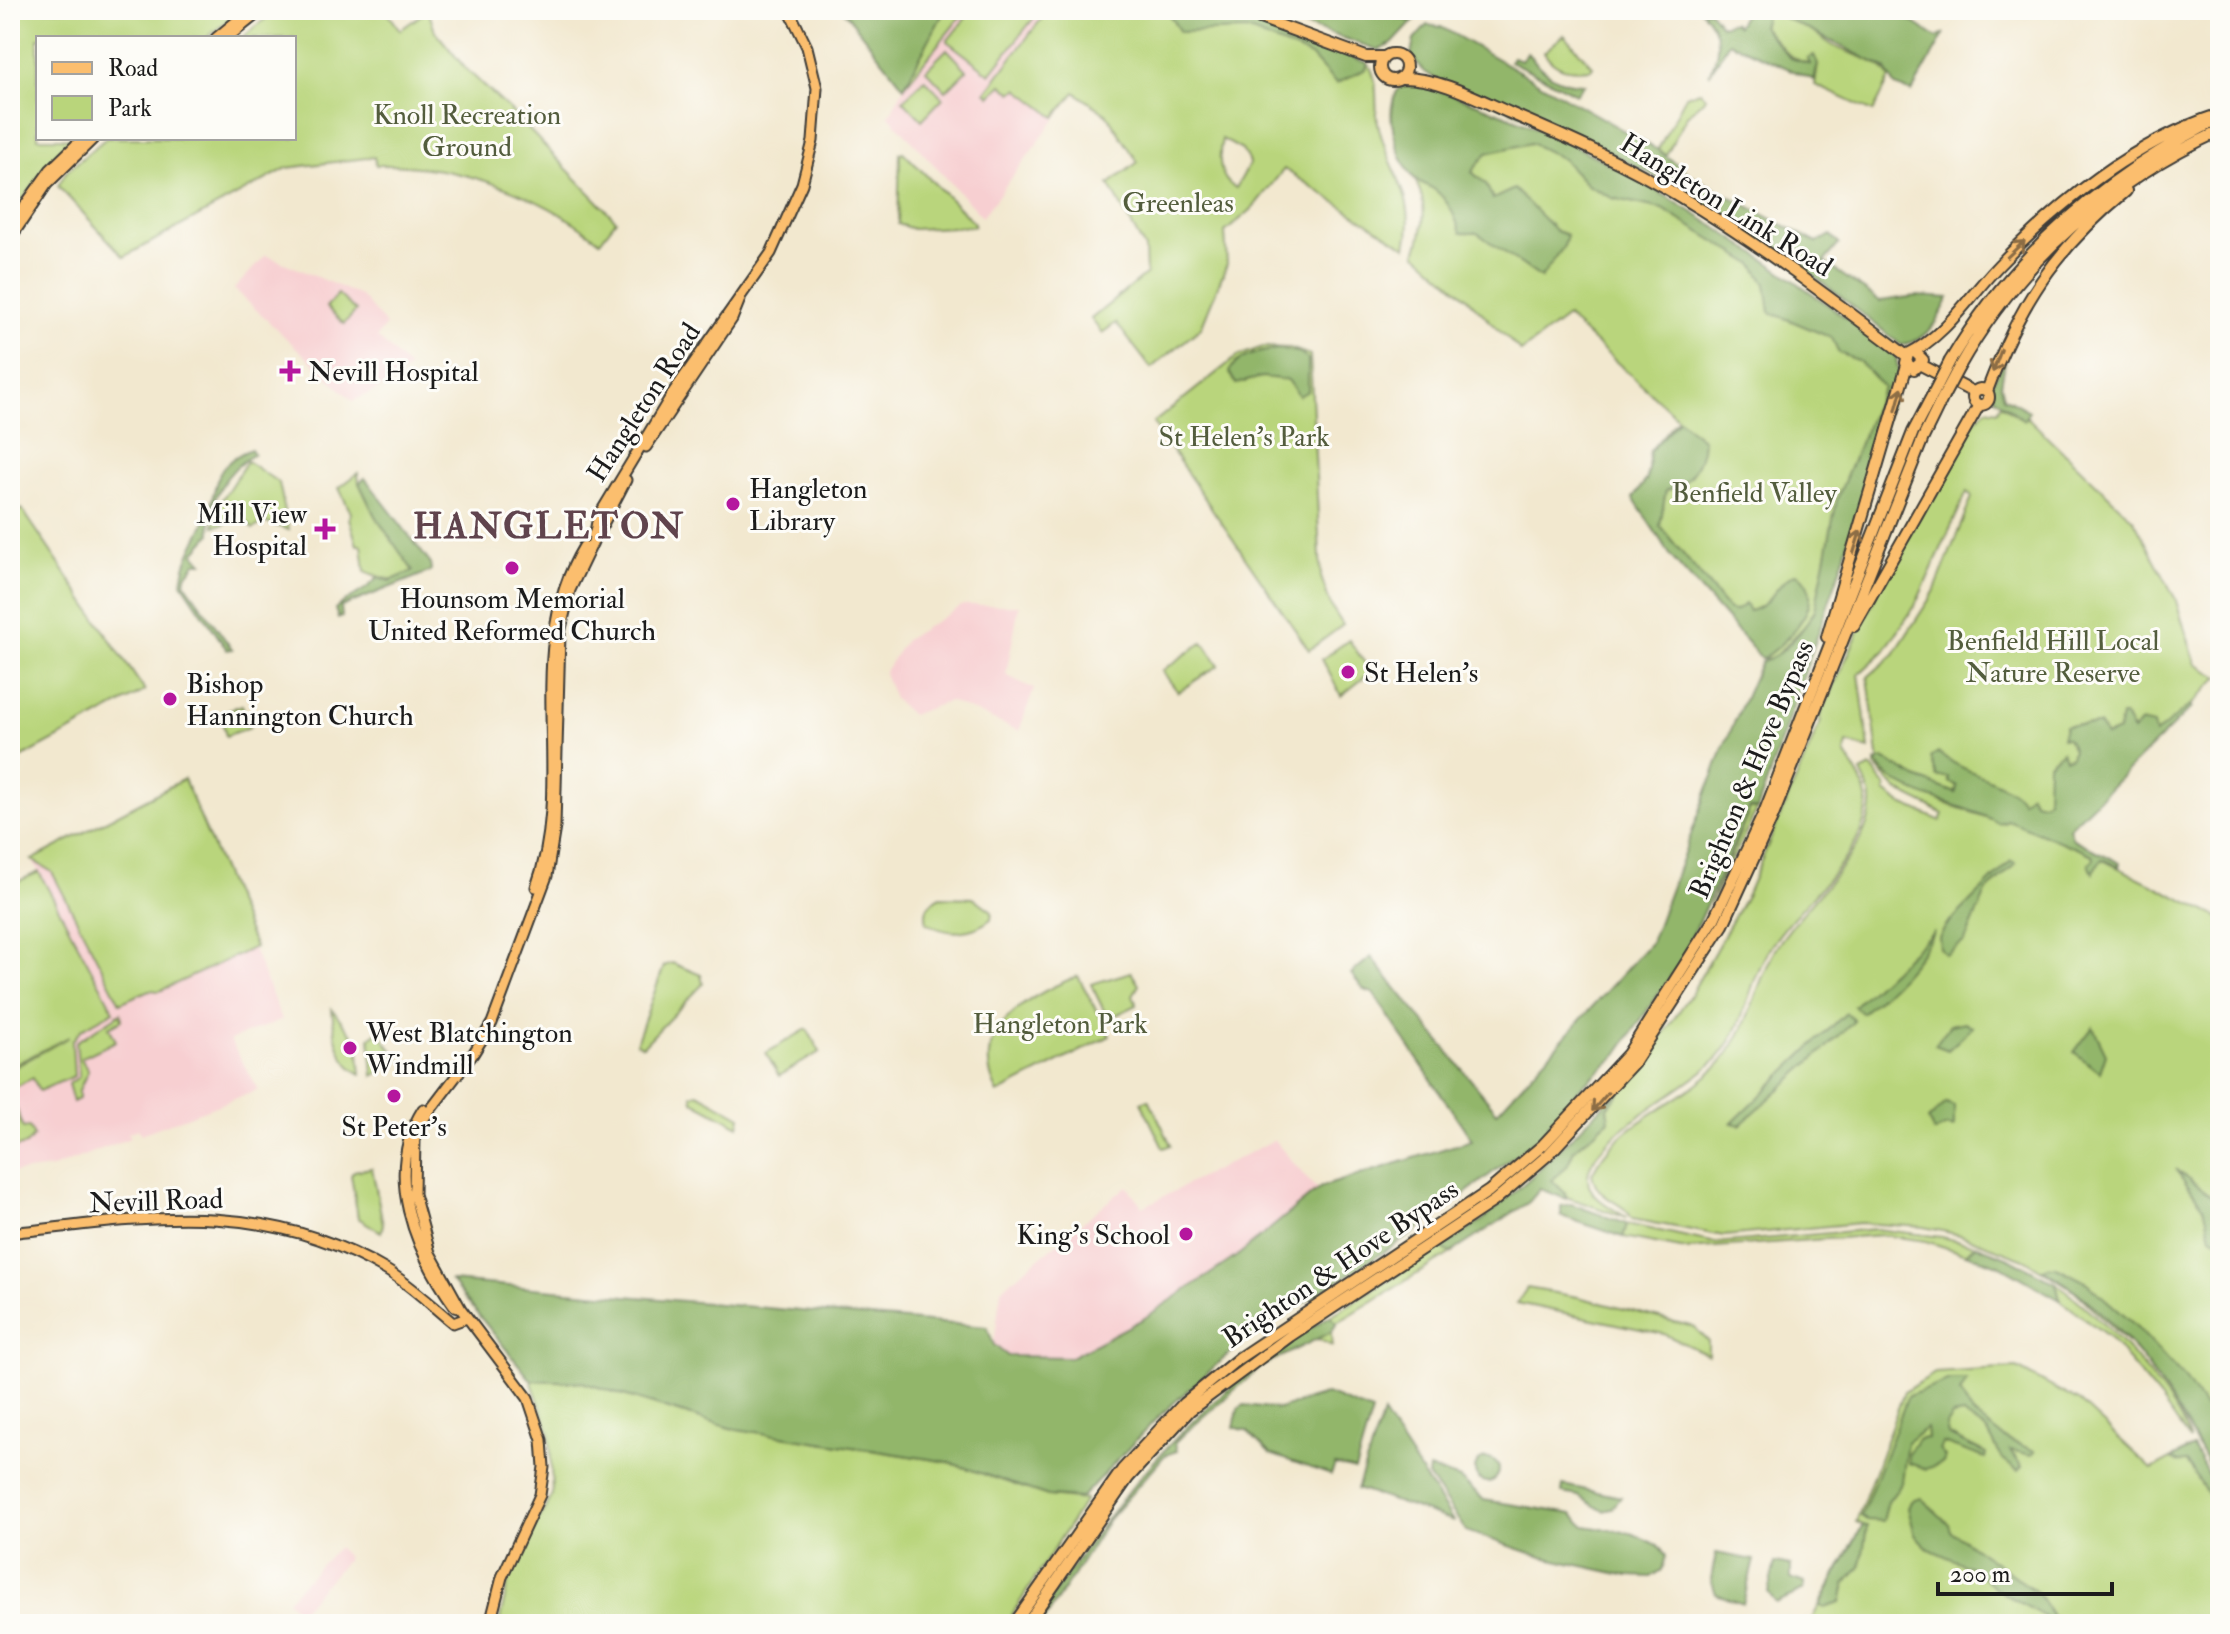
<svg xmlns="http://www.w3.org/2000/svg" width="2230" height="1634" font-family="'IM FELL Double Pica',serif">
<rect width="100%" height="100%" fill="#fdfcf7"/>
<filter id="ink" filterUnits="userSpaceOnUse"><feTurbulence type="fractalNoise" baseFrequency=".0125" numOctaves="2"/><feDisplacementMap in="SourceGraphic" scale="16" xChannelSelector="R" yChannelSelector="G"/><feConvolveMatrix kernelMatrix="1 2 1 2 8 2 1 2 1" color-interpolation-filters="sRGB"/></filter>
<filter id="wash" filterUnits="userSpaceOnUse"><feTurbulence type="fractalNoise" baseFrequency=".006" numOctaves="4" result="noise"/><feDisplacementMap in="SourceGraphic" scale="32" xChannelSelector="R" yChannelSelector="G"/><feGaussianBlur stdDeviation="1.8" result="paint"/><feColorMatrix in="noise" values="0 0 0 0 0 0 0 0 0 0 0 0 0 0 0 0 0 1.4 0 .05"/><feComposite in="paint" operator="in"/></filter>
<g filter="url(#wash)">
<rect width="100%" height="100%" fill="#f2e8cf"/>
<path fill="#f7cfd1" d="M966 10H1060L1108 49 982 217 889 116 904 87Z
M266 255 361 296 386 325 377 337 409 368 381 388 353 401 234 289Z
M963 605H1019L1006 675 1034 689 1019 731 949 701 911 715 894 699 884 673 905 640Z
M184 779 282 1020 230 1040 258 1090 141 1134 138 1129 128 1133 130 1138 52 1168 10 1173V1070L114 1011 32 860Z
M1274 1140 1318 1191 1237 1256 1143 1319 1071 1357 1008 1356 994 1345 1001 1289 1127 1186 1143 1207Z
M338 1547 346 1556V1561L299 1612 287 1600Z"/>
<path fill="#b9d57b" stroke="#6a784c" stroke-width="2" fill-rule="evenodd" d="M16 10H241L206 38H38V138H75L62 148 10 216V17Z
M276 10H386L400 30 428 10 435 31 465 68 513 113 616 220 600 241C535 191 458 164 376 165L374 157 287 168 124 257 58 186 66 172 106 138H294V38H242Z
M843 10H966L904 87Z
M972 10H1040L990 74 947 41Z
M1048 10H1226L1368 63C1381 84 1373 104 1379 128 1390 173 1418 196 1406 247L1284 169 1251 210 1225 232 1227 264 1201 328 1151 368 1116 323 1102 333 1091 319 1146 274 1145 249 1109 184 1138 162 1107 115 1075 92 1055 117 1018 89 1012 93 1002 84 990 96 986 92ZM1222 139 1242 150 1250 163 1236 188C1218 180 1218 156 1222 139Z
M1766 14C1793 13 1810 31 1832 45 1851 56 1880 58 1890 78L1873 112 1815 85 1818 64C1788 64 1781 45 1762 26Z
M1564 35 1593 66 1591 69C1571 71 1556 71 1544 52Z
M947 49 967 70 946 91 926 70Z
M925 79 943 98 922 120 903 100Z
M1417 84C1595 135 1748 245 1895 354L1899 372 1842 563 1806 625 1772 659 1761 658 1673 559 1633 498 1647 479 1650 451 1678 418 1567 317 1521 352 1462 293 1416 253C1422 236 1426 217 1422 198 1413 163 1374 122 1400 87Z
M1700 91 1706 97 1686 117 1666 155 1658 149 1686 96Z
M903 152 974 223V226L913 229 898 224 900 153Z
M338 294 356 311 344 324 326 307Z
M1263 347 1290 348 1310 355 1321 577 1331 606 1343 625 1309 650 1153 423 1238 356Z
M2001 404 2023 420 2026 416 2134 520 2175 598 2196 664 2219 677 2069 828 2009 819 2093 855 2220 918V1486L2163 1383 2140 1355 2074 1290 2024 1259 1960 1235 1924 1227 1860 1223 1724 1236 1632 1219C1622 1198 1599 1204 1592 1174 1618 1118 1687 1104 1725 1058 1750 1026 1756 983 1776 948 1800 907 1873 850 1871 801 1871 790 1865 782 1861 772L1871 767 1886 787 1885 792 1902 804 1941 821 1944 814 1898 791 1876 767V762L1883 767 1878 756 1868 677 1894 654 1934 592 1972 497 1967 492 1915 606 1884 651 1859 674 1869 749 1847 743 1845 753C1853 768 1870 789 1867 808 1861 862 1794 906 1768 951 1747 986 1745 1031 1716 1060 1688 1089 1591 1135 1588 1176 1587 1198 1612 1207 1627 1218L1540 1188 1577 1134 1649 1055 1691 994 1747 894 1821 721 1819 718 1883 579 1975 420 1987 409 1997 411ZM1903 783 2008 819 2004 823 1944 803Z
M247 461 279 483 289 530 264 522 253 529 237 511 225 524 214 526 217 507Z
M358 473 359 483 375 516 409 563 413 571C396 584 382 579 365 571L362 545H357L349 518 351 513 339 488Z
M22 509 145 691 10 764V516Z
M1349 640 1371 672 1341 696 1322 659Z
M1203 642 1219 665 1178 692 1162 671Z
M242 705 250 727 226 736 220 713Z
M184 779 255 947 160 991 149 990 120 1003 52 872 32 860Z
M1751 807 1757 810 1710 904Z
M39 872 114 1011 82 1029 72 1041 74 1076 39 1091 33 1078 10 1089V1070L69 1037 10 1067V885Z
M940 897 974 898 992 911 991 919C972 934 948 936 927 923 924 909 927 904 940 897Z
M672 963 701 975 703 984 643 1046 636 1043 664 966Z
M1131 972 1139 985 1133 995 1137 1005 1108 1019 1091 984Z
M1078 976 1110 1036 998 1093C965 1032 1027 996 1078 976Z
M332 1009 358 1042 361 1074C338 1063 334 1033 332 1009Z
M121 1013 122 1020 109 1027 116 1041 81 1058 88 1071 79 1090V1099L73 1102 68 1084 79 1077 76 1042Z
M807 1029 820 1052 779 1076 766 1053Z
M378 1032 400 1060 373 1076 370 1038Z
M10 1091 23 1128 29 1127 34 1136 26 1145 13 1148Z
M698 1093 741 1117 739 1126 693 1101 692 1095Z
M1149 1099 1171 1145 1163 1148 1141 1102Z
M372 1168 383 1224 381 1232 358 1218 351 1175 354 1171Z
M1627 1224 1716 1243 1876 1229 1942 1237 1975 1245 1966 1254 1926 1241 1882 1235 1686 1249 1623 1237Z
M1442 1248 1451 1253 1337 1323 1331 1332 1332 1346 1304 1332Z
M2056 1283C2097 1313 2175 1392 2190 1441L2161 1400 2109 1337 2060 1300Z
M1527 1288 1578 1297 1694 1327 1708 1341V1355L1664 1334 1517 1303Z
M2017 1368 2080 1402 2152 1469 2193 1447 2220 1498V1624H1809L1863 1525 1856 1522 1904 1392 1935 1373Z
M531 1380 582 1382 730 1428 948 1462 1048 1496 1085 1500 1006 1624H499L511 1570 552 1495 550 1433Z"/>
<path fill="#92b66b" stroke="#576944" stroke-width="2" d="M843 10H945L904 87Z
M1166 10H1226L1368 63 1366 69 1336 84 1311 56 1247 30 1180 32Z
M1258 10H1370L1410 21 1416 10H1424L1392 44 1379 50Z
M1701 10H1709L1721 25 1733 22 1737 26 1746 10H1895L1937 38 1945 33 1912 92 1895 86 1885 68 1777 14H1766L1762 26 1790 58 1810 64 1807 58 1814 55 1818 64 1814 80 1729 42 1709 75C1721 50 1721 31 1701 10Z
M1427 25 1441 27 1658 150 1695 178 1817 243 1831 235 1839 244 1824 262 1880 301 1917 296 1949 298C1937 322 1929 339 1901 345L1822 282 1680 189 1591 143 1439 81 1422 70 1411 55 1414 40Z
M1527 53C1544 72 1557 84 1584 84L1576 94 1510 61 1513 57 1521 60Z
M1417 84C1595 135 1748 245 1895 354L1899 372 1837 579 1757 810 1750 808 1680 963 1615 1057 1582 1086 1542 1135 1409 1236 1243 1341 1157 1418 1081 1498 1048 1496 948 1462 730 1428 582 1382 531 1380 451 1281 987 1327 994 1345 1008 1356 1071 1357 1143 1319 1237 1256 1321 1187 1472 1140 1373 993 1364 990 1351 974 1371 957 1497 1112 1651 942 1724 746 1761 661C1783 657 1804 629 1815 610L1837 499 1883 387 1859 361 1839 353 1832 338 1770 312 1766 284 1754 265 1662 209 1612 198 1587 185 1563 159 1531 143 1487 153 1472 172 1486 184 1493 199 1514 189 1556 231 1567 235 1564 246 1541 278 1477 233H1461C1455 217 1449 201 1435 190 1429 185 1418 183 1413 177 1396 156 1383 109 1400 87Z
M1278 349 1297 352 1308 359V391L1299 396 1288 380 1262 377 1236 384 1229 372C1237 355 1261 352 1278 349Z
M2006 356 2001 385 2004 397 2029 411 2024 420 1994 397 1992 384Z
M1679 419 1703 440C1702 462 1689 487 1666 490L1660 526 1729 610 1735 611 1745 604 1749 611C1773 606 1776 580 1797 573 1832 599 1788 640 1765 657L1761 658 1673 559 1633 498 1647 479 1650 451Z
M251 449 254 454C226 470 207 501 211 534L194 553 203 563H196L186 576 185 583 232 649 227 650 182 583C184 558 198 540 206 519 219 486 210 465 251 449Z
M365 478 430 563 431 571 341 607 342 617 338 618 335 609C349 596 365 593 377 578L390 581 413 571 375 516 359 483Z
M2190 705 2192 707 2069 828 2073 839 2120 863 2119 867 2102 859 2093 873 2089 863 2094 859 2093 855 2008 820 1998 823C1967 803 1897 798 1876 762L1883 759 1919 779 1956 793 1957 786 1949 782 1948 777H1937L1931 758 1938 752C1961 773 2011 782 2022 801L2030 793 2034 801 2042 803 2047 800 2048 764 2062 751 2065 758 2071 757 2073 749 2067 738H2062L2065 725H2099L2106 736 2118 731 2121 716H2124L2133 731 2141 722 2153 725 2155 734Z
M2011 861 2016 863 1986 892 1965 941 1946 955 1940 949 1939 937 1947 925Z
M1934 931C1917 964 1891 989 1862 1013L1854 1006Z
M1846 1013 1854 1021C1818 1057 1778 1090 1740 1125L1732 1123Z
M1965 1022 1973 1027 1948 1050 1935 1045 1950 1025Z
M2093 1027 2106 1054 2100 1072 2074 1052Z
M1632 1077 1607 1108 1609 1120 1574 1150 1567 1166 1552 1180 1565 1193 1566 1199 1540 1189 1529 1202 1451 1253 1442 1248 1484 1219 1530 1178Z
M1946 1103 1954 1106V1128L1947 1126 1934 1132 1928 1120Z
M2175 1169 2219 1201 2220 1241 2211 1236 2204 1207Z
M1571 1204 1627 1224 1623 1237 1561 1216V1206Z
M1975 1245 2009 1258 2056 1283 2060 1300 1999 1265 1966 1254Z
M2055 1266 2086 1282 2135 1325 2186 1380 2220 1431V1463L2211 1470C2172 1395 2119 1311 2042 1269Z
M1330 1316 1337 1323 1331 1332 1262 1366 1184 1434 1175 1443 1177 1451 1165 1455 1109 1519 1042 1624H1035C1117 1493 1197 1397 1330 1316Z
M1951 1380H1967L1960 1393 1973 1414 2004 1438 2035 1451 2031 1455 2010 1450 2022 1467 2018 1471 2003 1460 1987 1431 1963 1414 1952 1416 1946 1425 1948 1435 1986 1454 1985 1458 1943 1443 1939 1450 1945 1457 1943 1463 1926 1469 1908 1463V1454L1918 1439 1927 1438 1926 1428 1907 1442 1902 1483 1888 1502 1883 1521 1867 1520 1861 1516 1908 1396Z
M1326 1394 1372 1412 1355 1470 1335 1465 1331 1475 1270 1454 1247 1431 1234 1427 1238 1409 1244 1405 1279 1409Z
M1383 1414 1453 1521 1357 1489Z
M2193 1447 2220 1498V1514L2187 1462 2179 1463 2171 1459Z
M1475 1470a12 12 0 1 1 24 0a12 12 0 1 1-24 0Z
M1429 1469 1460 1479 1484 1500 1572 1514 1585 1526 1631 1533 1658 1545 1666 1556 1662 1570 1651 1577 1628 1576 1542 1557 1466 1531 1428 1476Z
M1563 1485 1621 1497 1612 1509 1603 1511 1578 1496 1562 1493Z
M1921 1498 1949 1524 1951 1531 2038 1593 2057 1624 1996 1589 1975 1569 1929 1549 1915 1535 1908 1508 1911 1501Z
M1863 1525 1867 1526 1861 1567 1845 1583 1841 1603 1825 1608 1820 1606Z
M1716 1553 1754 1560 1743 1604 1716 1594 1711 1579Z
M1775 1563 1791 1566V1578L1804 1583V1590L1776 1603 1768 1592Z"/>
</g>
<g filter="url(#ink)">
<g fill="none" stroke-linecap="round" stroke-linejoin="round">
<g stroke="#3c3b37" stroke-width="13">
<path id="primary" d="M216 38 250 10
M227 38 262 10
M10 226 50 170 83 138
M10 239 47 184 94 138
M646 447 732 319 740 299
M593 535 600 530 626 480
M536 887C576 777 520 651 584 546
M423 1109C382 1173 415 1251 455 1307L461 1309
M10 1233C145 1218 262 1197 386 1270 411 1285 431 1305 453 1323L467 1318
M490 1624 502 1577 540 1495 544 1467 542 1440 528 1398 461 1309 430 1253 414 1194 415 1138 425 1117 473 1054 492 1023 547 876 555 827 560 633 570 590 593 542 598 517 674 391 771 253 802 184 813 141 817 88 807 47 789 10"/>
</g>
<g stroke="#3c3b37" stroke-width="14">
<path id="highway" d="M1238 10 1366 57H1385
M1380 67a13 13 0 1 1 26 0a13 13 0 1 1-26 0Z
M1402 78C1440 78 1476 98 1510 113 1568 138 1625 163 1679 196 1758 243 1833 300 1907 356
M1915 352 1923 360 1914 369 1906 363 1908 354C1946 336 1970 295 1999 265 2061 201 2134 142 2220 114
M1950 361C2013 255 2102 178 2211 123
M1921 365 1973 392
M1959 367C2019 261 2110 181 2220 131
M1973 397a8 8 0 1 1 16 0a8 8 0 1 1-16 0Z
M1987 391C2019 305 2054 250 2126 191
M1854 626 1979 405
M1827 637 1907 365
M1014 1624 1122 1470 1184 1403 1239 1358 1489 1191 1543 1145 1628 1054 1714 919 1764 813 1913 432 1934 392
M1027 1624 1128 1478 1190 1410 1290 1336 1494 1201 1549 1154 1635 1061 1723 925 1773 816 1923 438 1943 397"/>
</g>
<use href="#primary" stroke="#fbbe6e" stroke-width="9"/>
<use href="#highway" stroke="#fbbe6e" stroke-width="10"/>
<g stroke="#3c3b37" stroke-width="14" stroke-linecap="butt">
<path id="highway-bridge" d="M1934 392 1950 361
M1943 397 1959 367"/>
</g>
<use href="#highway-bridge" stroke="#fbbe6e" stroke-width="10"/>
</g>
<defs><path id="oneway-shaft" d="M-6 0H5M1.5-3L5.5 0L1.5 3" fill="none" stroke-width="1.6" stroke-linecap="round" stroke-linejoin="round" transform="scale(2)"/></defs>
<g stroke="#8c6d45">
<use href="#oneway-shaft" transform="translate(2016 249) rotate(-43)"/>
<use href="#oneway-shaft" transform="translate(1997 361) rotate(111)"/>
<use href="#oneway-shaft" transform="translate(1899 399) rotate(-75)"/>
<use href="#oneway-shaft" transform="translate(1857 542) rotate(-73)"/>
<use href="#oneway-shaft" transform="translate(1600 1102) rotate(131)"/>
</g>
</g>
<g fill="#b5179e" stroke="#fdfcf7" stroke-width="3">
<path d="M286 359h8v8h8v8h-8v8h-8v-8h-8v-8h8z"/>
<circle cx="733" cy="504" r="8"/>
<path d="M321 517h8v8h8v8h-8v8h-8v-8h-8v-8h8z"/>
<circle cx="512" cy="568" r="8"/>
<circle cx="1348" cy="672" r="8"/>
<circle cx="170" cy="699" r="8"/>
<circle cx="350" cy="1048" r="8"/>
<circle cx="394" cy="1096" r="8"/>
<circle cx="1186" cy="1234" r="8"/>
</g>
<g text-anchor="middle" stroke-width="6" stroke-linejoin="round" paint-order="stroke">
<g font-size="28" fill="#535d3d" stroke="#fdfcf7">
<text x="467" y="124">Knoll Recreation<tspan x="467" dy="32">Ground</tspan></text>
<text x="1178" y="212">Greenleas</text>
<text x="1244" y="446">St Helen's Park</text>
<text x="1754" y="502">Benfield Valley</text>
<text x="2053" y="650">Benfield Hill Local<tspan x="2053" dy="32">Nature Reserve</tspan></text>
<text x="1060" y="1033">Hangleton Park</text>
</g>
<g font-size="28" fill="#1c1c1c" stroke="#fdfcf7">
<text transform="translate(1727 204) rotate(32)" y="10">Hangleton Link Road</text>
<text transform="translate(643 402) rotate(-57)" y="10">Hangleton Road</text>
<text transform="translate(1751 769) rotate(-67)" y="10">Brighton &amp; Hove Bypass</text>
<text transform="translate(156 1200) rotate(-2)" y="10">Nevill Road</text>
<text transform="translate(1340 1263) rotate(-34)" y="10">Brighton &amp; Hove Bypass</text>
</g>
<g font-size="28" fill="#1c1c1c" stroke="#fdfcf7" text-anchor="start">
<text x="308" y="381">Nevill Hospital</text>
<text x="749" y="498">Hangleton<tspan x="749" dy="32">Library</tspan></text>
<text x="307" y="523" text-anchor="end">Mill View<tspan x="307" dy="32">Hospital</tspan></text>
<text x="512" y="608" text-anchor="middle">Hounsom Memorial<tspan x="512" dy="32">United Reformed Church</tspan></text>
<text x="1364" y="682">St Helen's</text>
<text x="186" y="693">Bishop<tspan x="186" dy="32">Hannington Church</tspan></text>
<text x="366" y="1042">West Blatchington<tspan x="366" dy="32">Windmill</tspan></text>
<text x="394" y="1136" text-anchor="middle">St Peter's</text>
<text x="1170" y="1244" text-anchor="end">King's School</text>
</g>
<g font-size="36" font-weight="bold" letter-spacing="2" fill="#60444d" stroke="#fdfcf7">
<text x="549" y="538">HANGLETON</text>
</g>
</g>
<rect width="2230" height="1634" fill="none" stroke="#fdfcf7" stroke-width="40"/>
<rect x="36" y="36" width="260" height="104" fill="#fdfcf7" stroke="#a3a29f" stroke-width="2"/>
<rect x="52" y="62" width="40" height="12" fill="#fbbe6e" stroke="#a3a29f" stroke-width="2"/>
<text x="108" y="76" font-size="24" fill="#1c1c1c">Road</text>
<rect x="52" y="96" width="40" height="24" fill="#b9d57b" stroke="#a3a29f" stroke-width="2"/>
<text x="108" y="116" font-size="24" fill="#1c1c1c">Park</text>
<path d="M1938 1582v12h174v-12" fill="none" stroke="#1c1c1c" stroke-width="4"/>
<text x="1950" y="1582" font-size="24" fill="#1c1c1c" stroke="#fdfcf7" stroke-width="6" paint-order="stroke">200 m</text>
</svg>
